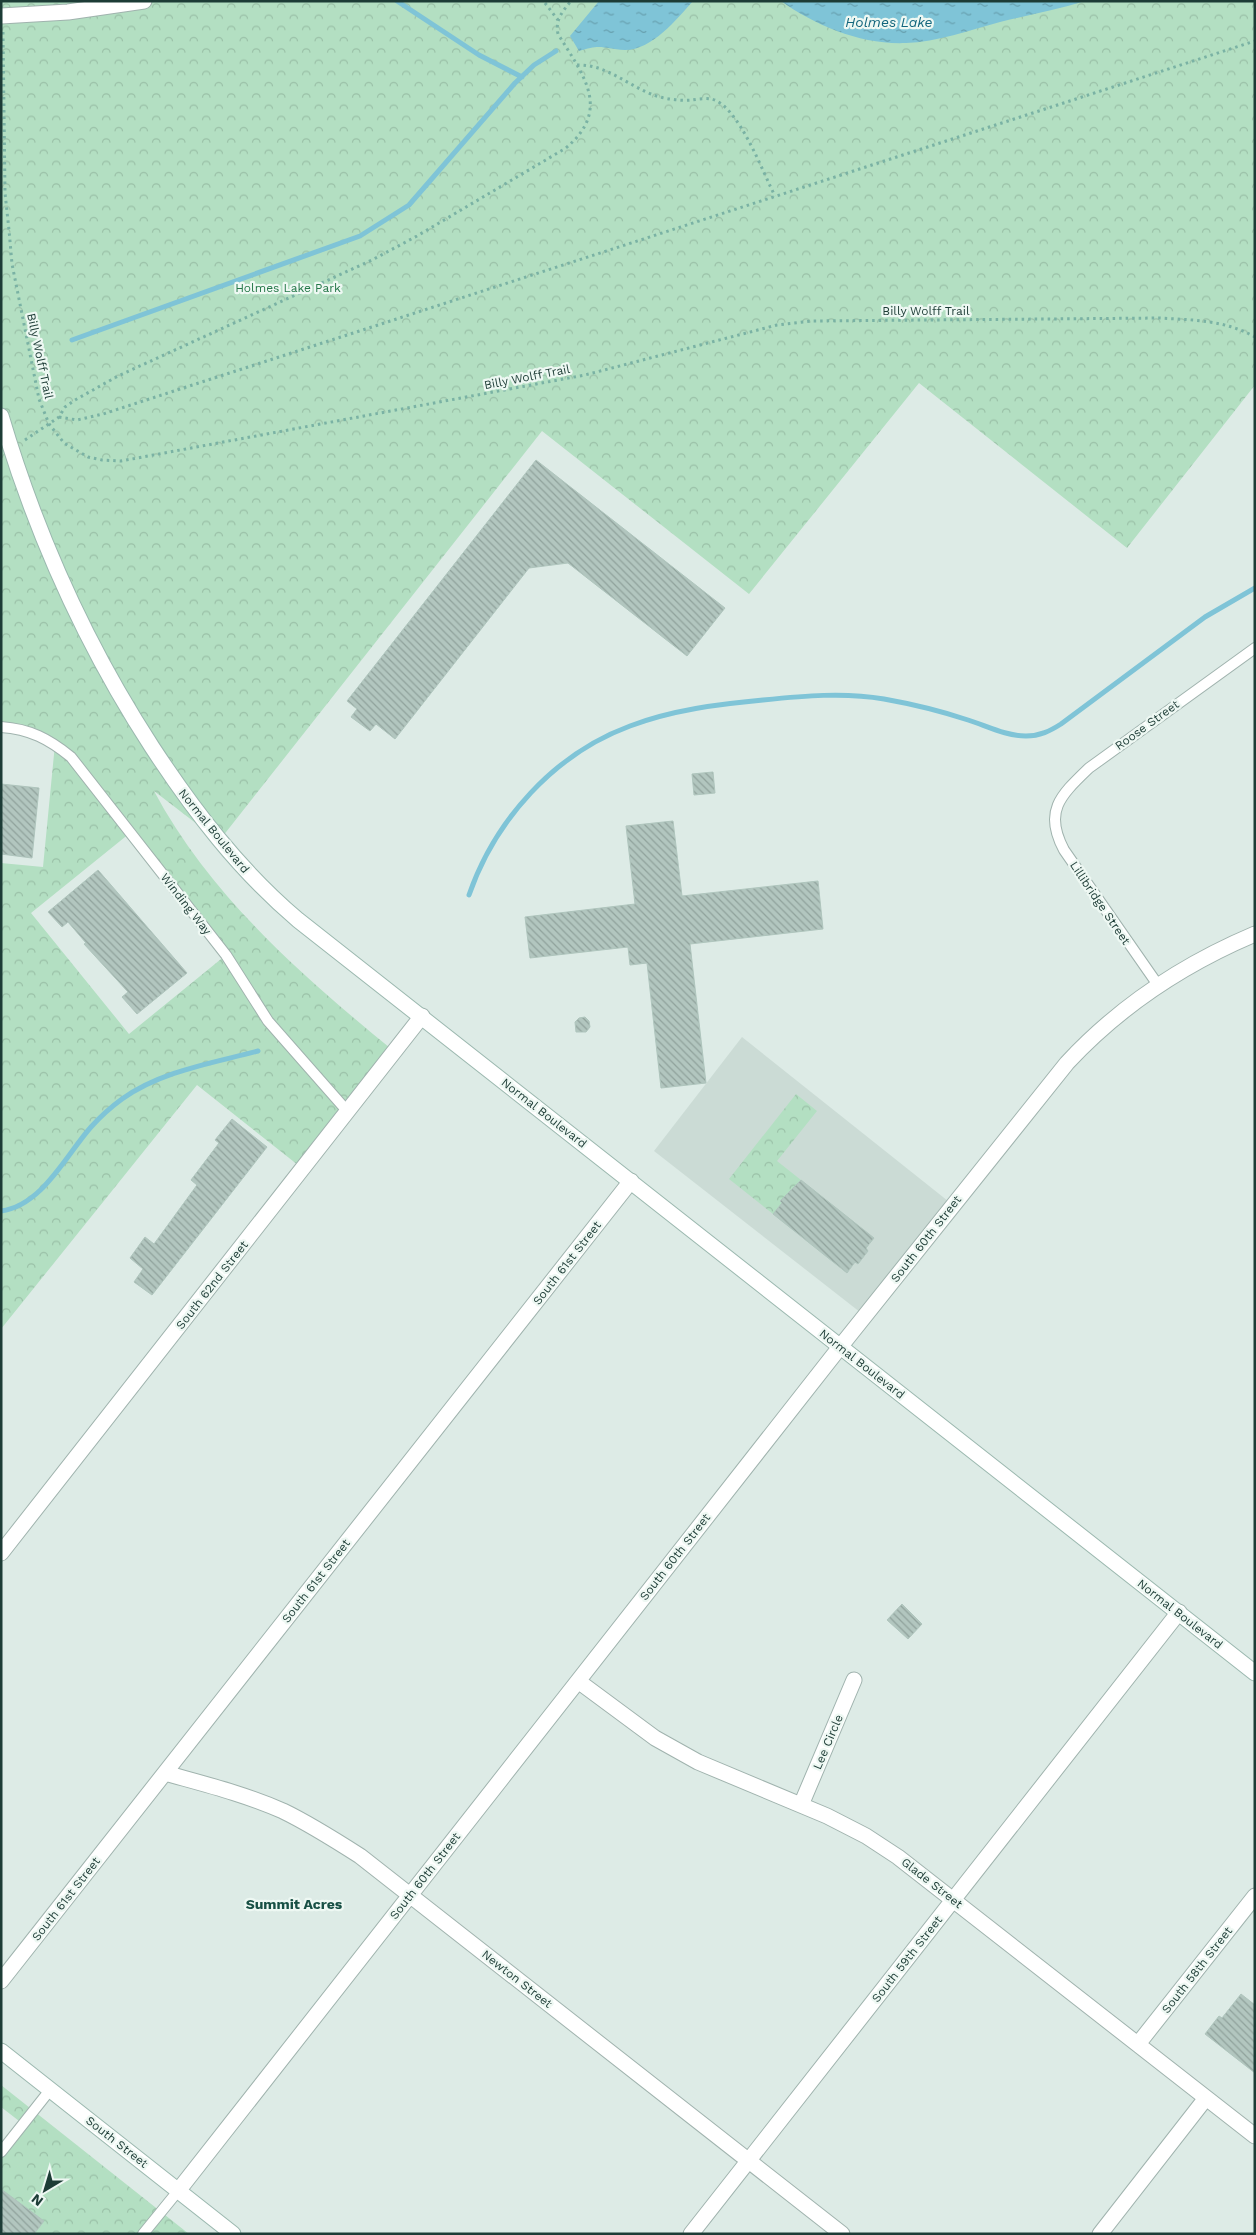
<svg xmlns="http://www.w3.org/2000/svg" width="1256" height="2235" font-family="'Work Sans',sans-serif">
<defs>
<pattern id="forest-crowns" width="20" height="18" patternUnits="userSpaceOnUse" patternTransform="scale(1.25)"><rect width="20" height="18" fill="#b3dfc2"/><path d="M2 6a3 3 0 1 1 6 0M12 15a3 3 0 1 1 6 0" fill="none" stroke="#9ac0a7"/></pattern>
<pattern id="water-ripples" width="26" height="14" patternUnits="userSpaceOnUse" patternTransform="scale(1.25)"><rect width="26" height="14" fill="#7fc4d7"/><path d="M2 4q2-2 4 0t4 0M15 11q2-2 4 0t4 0" fill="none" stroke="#67a0af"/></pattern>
<pattern id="building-back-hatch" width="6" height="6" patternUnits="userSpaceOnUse" patternTransform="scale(1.25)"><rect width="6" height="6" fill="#b2c6bf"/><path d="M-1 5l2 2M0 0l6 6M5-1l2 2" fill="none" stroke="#90a29c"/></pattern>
</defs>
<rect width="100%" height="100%" fill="#ddebe6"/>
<path fill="#cbdbd5" d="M742 1037 953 1205 865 1316 654 1151Z"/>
<path fill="url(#forest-crowns)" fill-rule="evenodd" d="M1 1H1255V385L1127 548 919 383 749 594 542 431 219 841 154 791C210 896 303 977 395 1052L303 1169 197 1085 1 1329V863L43 867 55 744 1 727ZM130 833 226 955 129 1034 31 913Z
M796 1094 817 1111 777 1161 801 1180 780 1201 782 1203 773 1214 729 1179Z
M1 2085 189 2234H1V2152L23 2124 1 2107Z"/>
<path fill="url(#water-ripples)" d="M599 1H693C677 19 652 50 625 50 604 49 602 43 579 51L570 36Z
M781 1H1085C1057 10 1028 15 1000 22 970 30 937 42 906 43 862 45 816 26 781 1Z"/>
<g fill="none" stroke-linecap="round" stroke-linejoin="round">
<path stroke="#7fc4d7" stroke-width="5" d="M397 1 479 55 522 77
M72 340 360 236 409 205 515 83 534 65 556 51
M469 895C495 820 554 754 630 726 672 710 719 704 763 700 803 696 844 692 884 699 912 704 941 711 968 720 987 726 1006 736 1026 736 1040 736 1050 731 1061 724L1205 617 1255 588
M1 1211C42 1206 66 1155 91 1127 100 1117 111 1107 122 1099 161 1071 213 1063 258 1051"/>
</g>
<path fill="url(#building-back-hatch)" stroke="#afc5bd" d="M536 460 725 608 687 656 568 563 529 568 395 739 376 724 370 731 351 717 357 709 347 701Z
M713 772 715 793 694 795 692 774Z
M1 784 39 788 32 858 1 854Z
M673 821 682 896 818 881 823 929 690 944 706 1083 661 1088 647 963 630 965 628 947 530 958 525 917 635 904 626 826Z
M98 870 187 973 137 1014 122 997 128 992 84 944 86 943 68 922 62 927 48 912Z
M585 1017 589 1021 590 1027 586 1032H576L575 1022 579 1018Z
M232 1119 267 1147 152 1295 134 1282 143 1269 130 1258 145 1237 154 1244 197 1185 191 1180 219 1143 215 1140Z
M801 1180 874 1238 866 1248 868 1251 858 1264 855 1262 847 1273 773 1214 782 1203 780 1201Z
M902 1604 922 1624 908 1639 887 1620Z
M1241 1994 1255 2005V2073L1205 2034 1219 2016 1222 2018Z
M1 2189 44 2221 34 2234H1Z"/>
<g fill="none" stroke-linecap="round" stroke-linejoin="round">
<g stroke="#a0b3ae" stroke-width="12">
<path id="lane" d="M1 727C30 729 49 739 71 757L226 955 268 1021 348 1112
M1158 985 1064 850C1043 811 1061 795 1089 768L1255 648
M1 2152 50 2090
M143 2234 178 2191"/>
</g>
<g stroke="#a0b3ae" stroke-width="17">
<path id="street" d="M1 16 68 12 144 1
M1 1553 422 1016
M578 1681 655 1738 698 1762 827 1816 866 1836 898 1857 1255 2136
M165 1773C204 1784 245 1794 283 1811 310 1824 335 1840 360 1856L842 2234
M801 1805 854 1680
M1 1981 631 1181
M1138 2044 1255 1896
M178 2191 840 1347 1067 1063C1119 1007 1184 964 1255 934
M691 2234 1179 1612
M1100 2234 1206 2098"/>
</g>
<g stroke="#9bb8af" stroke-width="17">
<path id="secondary" d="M1 416C36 534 85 644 152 747 194 811 239 870 298 920L1255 1673
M1 2051 233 2234"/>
</g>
<path stroke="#7ab2a4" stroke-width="3" stroke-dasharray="2.5 4" stroke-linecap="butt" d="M545 3 558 20
M3 32 5 193 9 230 12 264 39 399 49 424 64 443 88 457 102 460 121 461 585 375 777 325 811 321 1160 318C1193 320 1225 320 1255 337
M577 65C605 64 626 84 651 94 663 99 679 101 692 100 698 99 705 98 711 99 738 104 763 173 775 196
M59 417 77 420 103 414 1255 41
M25 440 59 417 65 407 75 400 118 376 372 260 417 236 566 148C612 109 583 75 558 34 555 20 562 12 571 1"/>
<use href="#lane" stroke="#fff" stroke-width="10"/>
<use href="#street" stroke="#fff" stroke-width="15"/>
<use href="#secondary" stroke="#fff" stroke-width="15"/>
</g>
<g text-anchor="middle" stroke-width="4.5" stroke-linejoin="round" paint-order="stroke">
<g font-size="12" fill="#247748" stroke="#eef8f3">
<text x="288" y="292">Holmes Lake Park</text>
</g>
<g font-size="12" fill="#1d3c36" stroke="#eef8f3">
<text x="926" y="315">Billy Wolff Trail</text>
<text transform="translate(40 356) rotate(78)" y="4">Billy Wolff Trail</text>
<text transform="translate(527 377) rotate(-11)" y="4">Billy Wolff Trail</text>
<text transform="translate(1147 725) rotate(-36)" y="4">Roose Street</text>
<text transform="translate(214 831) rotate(51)" y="4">Normal Boulevard</text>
<text transform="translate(1100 903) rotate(56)" y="4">Lillibridge Street</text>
<text transform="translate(186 904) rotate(52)" y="4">Winding Way</text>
<text transform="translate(544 1113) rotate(38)" y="4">Normal Boulevard</text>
<text transform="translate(926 1239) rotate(-52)" y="4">South 60th Street</text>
<text transform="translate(567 1263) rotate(-52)" y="4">South 61st Street</text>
<text transform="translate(212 1285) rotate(-52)" y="4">South 62nd Street</text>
<text transform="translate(862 1364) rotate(38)" y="4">Normal Boulevard</text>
<text transform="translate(675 1557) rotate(-52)" y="4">South 60th Street</text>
<text transform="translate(316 1581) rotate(-52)" y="4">South 61st Street</text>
<text transform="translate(1180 1614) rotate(38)" y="4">Normal Boulevard</text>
<text transform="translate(828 1742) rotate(-67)" y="4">Lee Circle</text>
<text transform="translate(425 1876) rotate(-52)" y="4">South 60th Street</text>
<text transform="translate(932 1883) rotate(38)" y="4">Glade Street</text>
<text transform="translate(66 1899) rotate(-52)" y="4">South 61st Street</text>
<text transform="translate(907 1959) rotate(-52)" y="4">South 59th Street</text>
<text transform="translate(1197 1970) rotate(-52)" y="4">South 58th Street</text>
<text transform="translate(517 1979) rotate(38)" y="4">Newton Street</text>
<text transform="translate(117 2142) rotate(38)" y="4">South Street</text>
</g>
<g font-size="14" font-style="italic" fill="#12667d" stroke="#eef8f3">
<text x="889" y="27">Holmes Lake</text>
</g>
<g font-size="14" font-weight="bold" fill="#185045" stroke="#eef8f3">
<text x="294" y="1909">Summit Acres</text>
</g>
</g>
<rect width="1256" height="2235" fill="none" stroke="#1d3c36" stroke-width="5"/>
<g transform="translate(45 2190) rotate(218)" stroke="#eef8f3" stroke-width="4" paint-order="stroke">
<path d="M0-4L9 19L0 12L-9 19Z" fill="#1d3c36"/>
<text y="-8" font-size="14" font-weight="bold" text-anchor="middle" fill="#1d3c36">N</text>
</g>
</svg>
